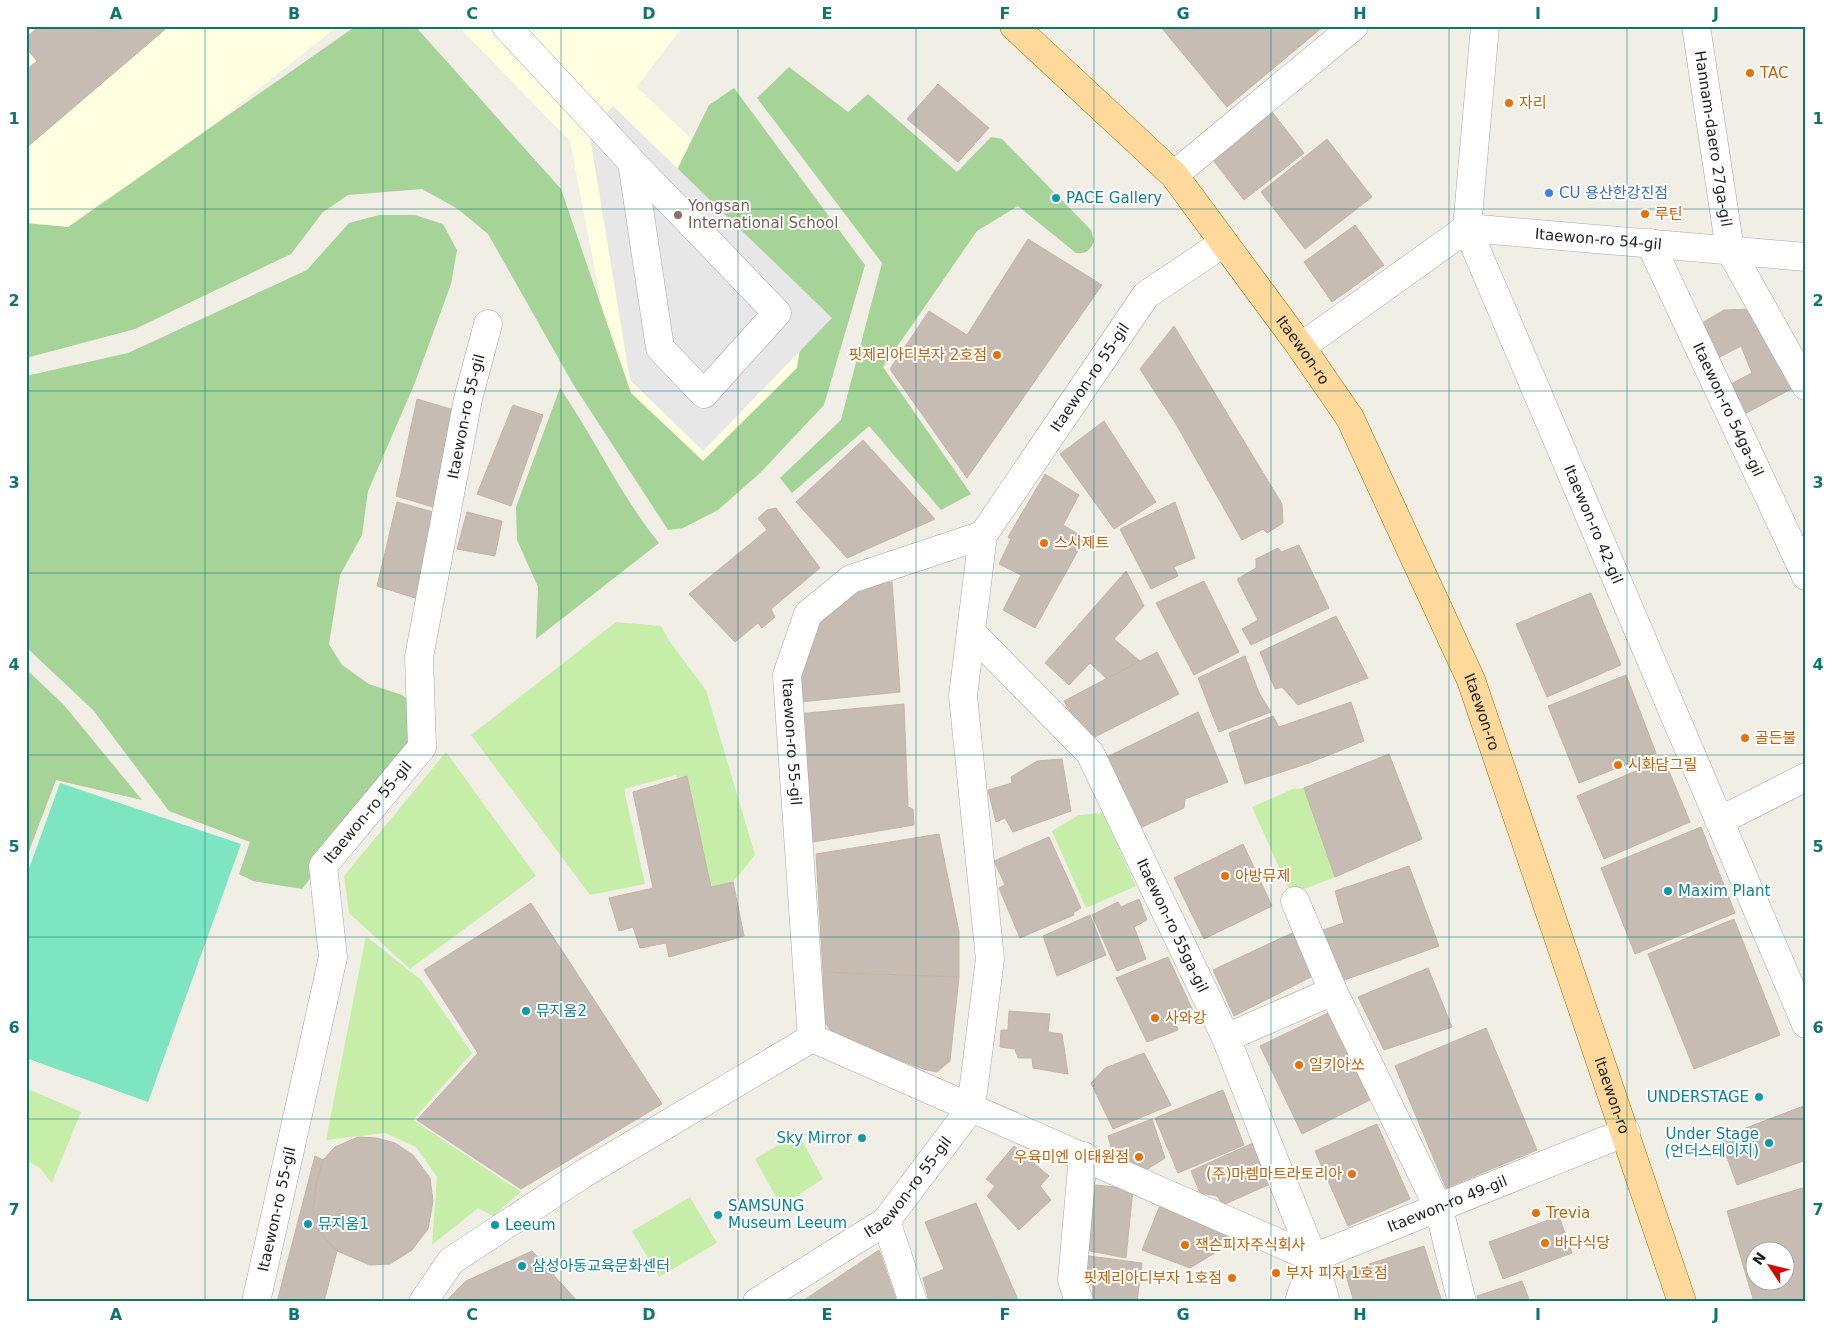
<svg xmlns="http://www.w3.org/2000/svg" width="1832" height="1328" font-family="'DejaVu Sans','Noto Sans KR',sans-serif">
<rect width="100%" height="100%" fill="#f1eee5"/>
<path fill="#fdffe0" d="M26 26H338L68 240 26 236Z
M458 26H683L637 87 849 289 838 350 693 492 622 411 570 141Z"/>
<path fill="#c7eea8" d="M616 622 661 626 670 642 706 690 755 855 733 882 711 887 687 776 677 778 676 775 624 789 645 884 590 895 471 735Z
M446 752 536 876 410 969 349 913 344 876Z
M1304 788 1335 877 1291 894 1252 807 1293 789Z
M1103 813 1136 886 1086 908 1052 831 1079 815Z
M366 936 422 981 472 1053 413 1120 521 1192 493 1216 478 1208 432 1245 437 1177 416 1147 385 1133 326 1140Z
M26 1088 81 1112 52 1183 40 1168 26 1160Z
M798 1133 823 1179 781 1206 755 1159Z
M690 1197 717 1243 659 1277 632 1231Z"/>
<path fill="#a6d397" d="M356 26H415L561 189 631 393 703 461 797 368 804 323 671 182 709 105 734 88 865 265 824 405 760 473 718 510 683 528 668 530 573 384 488 234 458 209 422 189 348 195 323 212 291 254 135 329 26 358V223L68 227Z
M789 67 848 112 868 94 957 172 991 137 1002 139 1091 230 1094 241C1090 250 1087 254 1076 253L1018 206 977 231 883 367 971 494 941 510 869 426 792 493 780 478 841 420 882 263 757 98Z
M379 215H415L443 224 457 250 451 284 414 385 368 491 362 535 340 575 329 644 342 665 369 684 402 695 417 707 412 748 302 889 253 881 239 874 250 842 169 811 93 710 26 647V376L128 353 307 270 349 223Z
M560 388C595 439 620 495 659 543L536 639 538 587 517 540 516 507Z
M26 669 64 705 142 800 56 780 26 859Z"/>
<path fill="#7ee5c2" d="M60 783 241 844 148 1102 26 1058V877Z"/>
<path fill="#e7e7e7" d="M613 106 832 318 703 451 630 380 589 131Z"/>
<path fill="#c6bcb4" stroke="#c4b5a6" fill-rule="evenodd" d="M39 26H169L26 148V70L37 61 26 48V38Z
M1160 26H1324L1227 107Z
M938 84 989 128 958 162 907 119Z
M1266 104 1304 153 1244 200 1206 151Z
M1327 139 1372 197 1305 249 1261 192Z
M1355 225 1384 265 1332 302 1304 262Z
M1028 239 1102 285 967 478 890 369 929 311 967 335Z
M1754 309 1793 388 1739 417 1725 387 1752 373 1741 346 1714 360 1697 326 1724 310Z
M1174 326 1282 504 1283 523 1267 533 1263 529 1242 540 1176 424 1140 369Z
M417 399 454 410 433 507 396 496Z
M513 405 543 415 511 506 477 494Z
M1104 421 1156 502 1114 529 1060 454Z
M863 440 935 519 847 558 796 502Z
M1045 474 1079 495 1063 525 1085 538 1035 628 1003 610 1021 575 999 564 1011 539 1008 537Z
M397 502 437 513 415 598 377 586Z
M1175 502 1195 558 1174 567 1178 576 1151 589 1120 529Z
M776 508 820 568 771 609 775 617 762 628 758 623 735 642 689 594 767 530 758 518 767 510Z
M467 512 502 521 495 556 457 549Z
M1299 545 1329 608 1251 645 1242 629 1258 620 1237 579 1256 568V559L1278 548 1281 552Z
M1126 571 1144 606 1114 639 1140 661 1107 679 1090 663 1069 685 1045 663Z
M1204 581 1239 652 1194 675 1156 603Z
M892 582 900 692 800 702 797 667 809 629 854 584Z
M1591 593 1621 665 1547 697 1516 624Z
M1336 616 1368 678 1298 705 1282 687 1275 689 1260 652Z
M1157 652 1179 694 1087 741 1064 701Z
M1245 656 1259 693 1271 712 1219 732 1198 678Z
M1626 675 1656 753 1579 783 1548 706Z
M1351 702 1364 741 1309 763 1245 784 1229 733 1273 716 1279 727Z
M904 704 908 807 913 809 914 825 813 842 797 714Z
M1198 712 1228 782 1185 799 1184 808 1140 828 1105 758Z
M1389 754 1422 839 1335 877 1304 788Z
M1062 759 1071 811 1013 832 1005 818 996 822 988 790 1012 783 1011 777 1037 761Z
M1664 759 1690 822 1604 859 1577 796Z
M687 776 711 887 733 882 744 936 669 957 666 943 640 948 633 927 619 931 609 898 653 888 633 792Z
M1701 827 1735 913 1635 954 1601 868Z
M939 834 959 932V977L823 972 816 854Z
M1049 837 1081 908 1073 913 1074 915 1020 938 999 888 1005 885 994 861Z
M1243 844 1272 906 1204 939 1174 878Z
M1409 866 1439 946 1339 982 1320 931 1344 923 1335 891Z
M1139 899 1147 920 1134 927 1146 959 1117 971 1092 915 1118 902 1121 907Z
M531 903 662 1104 521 1189 417 1120 478 1053 424 970Z
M1090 915 1106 955 1057 976 1043 936Z
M1734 919 1780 1035 1694 1069 1648 954Z
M1292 933 1313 976 1234 1016 1213 970Z
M1168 957 1193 1011 1174 1020 1178 1030 1147 1042 1116 978Z
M1428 968 1452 1027 1384 1050 1358 997Z
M823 972 959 977 950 1061 937 1072 923 1069 839 1037 831 1031 822 1018Z
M1009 1011 1050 1014 1048 1032 1062 1034 1068 1074 1033 1068 1032 1058H1018L1015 1049 1000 1047 1001 1030H1008Z
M1330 1012 1372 1099 1302 1134 1260 1046Z
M1486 1028 1537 1150 1446 1188 1395 1066Z
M1144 1053 1171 1105 1113 1129 1091 1083 1105 1068Z
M1223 1090 1244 1145 1178 1173 1155 1118Z
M1806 1105V1160L1737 1185 1720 1138Z
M1152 1119 1165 1158 1143 1172 1114 1159 1108 1136Z
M1377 1124 1410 1199 1348 1226 1315 1151Z
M358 1137 377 1138 395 1143 413 1155 430 1178 433 1201 428 1229 412 1250 390 1264 370 1265 337 1251 323 1236 313 1211 316 1184 323 1160 335 1147Z
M1253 1143 1270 1184 1223 1205 1217 1196 1200 1193 1191 1171Z
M1014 1146 1049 1176 1040 1186 1051 1200 1019 1230 987 1196 995 1186 986 1179Z
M315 1156 323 1160 316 1184 313 1211 323 1236 337 1251 324 1302H277Z
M1086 1184 1133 1189 1126 1258 1080 1249Z
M1806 1187V1302H1754L1727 1211ZM1754 1250H1784V1280H1754Z
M1163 1198 1231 1226 1223 1248 1190 1268 1142 1250Z
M976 1203 1019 1302H929L923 1278 944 1269 925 1222Z
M1559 1216 1572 1253 1503 1279 1489 1242Z
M1424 1246 1442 1302H1354L1345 1272Z
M879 1250 897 1302H801Z
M532 1251 578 1302H445L466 1281Z
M1081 1255 1142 1263 1137 1302H1092L1093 1285 1077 1282Z
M1522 1281 1530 1302H1479L1477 1296Z"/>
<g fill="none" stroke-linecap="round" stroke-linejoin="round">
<g stroke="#a6a6a6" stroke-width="29">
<g id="minor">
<path d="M506 26 632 162 777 313 704 394 660 348 632 162"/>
<path id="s1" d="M1485 26 1467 228 1806 1024"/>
<path id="s2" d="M1696 26 1730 250 1806 386"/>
<path d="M1174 175 1354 26"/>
<path id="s3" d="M1650 243 1806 576"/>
<path id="s4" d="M1301 347 1467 228 1806 257"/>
<path id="s5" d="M983 535 851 579 808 614 787 675 812 1038 1313 1258"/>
<path id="s6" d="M971 632 1090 753 1226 1038 1313 1258 1326 1302"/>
<path d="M1719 821 1806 777"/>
<path d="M1295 901 1333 991 1439 1209 1462 1302"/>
<path d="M1226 1038 1333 991"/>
<path d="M886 1221 913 1302"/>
<path id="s7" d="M256 1302 333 957 323 866 422 747 419 657 468 399 488 324"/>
<path d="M423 1302 451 1261 583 1174 812 1038"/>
<path id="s8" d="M757 1302 886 1221 971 1108 990 959 963 696 983 535 1146 295 1222 244"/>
<path d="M1079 1302 1072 1280 1083 1156"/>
<path id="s9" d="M1299 1302 1313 1258 1626 1132"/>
</g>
</g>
<g stroke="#9b7000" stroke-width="29">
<g id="major">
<path id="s10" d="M1014 26 1174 175 1301 347 1350 418 1471 680 1682 1302"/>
</g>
</g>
<use href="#minor" stroke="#fff" stroke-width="28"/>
<use href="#major" stroke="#ffd99c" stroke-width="28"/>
</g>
<path fill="none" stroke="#0f766e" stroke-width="1" stroke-opacity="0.55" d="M205 26V1302M383 26V1302M561 26V1302M738 26V1302M916 26V1302M1094 26V1302M1271 26V1302M1449 26V1302M1627 26V1302M26 209H1806M26 391H1806M26 573H1806M26 755H1806M26 937H1806M26 1119H1806"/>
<g fill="#e8710a" stroke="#fff" stroke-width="2">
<circle cx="1750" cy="73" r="5"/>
<circle cx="1509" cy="103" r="5"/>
<circle cx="1645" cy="214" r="5"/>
<circle cx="997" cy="355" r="5"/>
<circle cx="1044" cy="543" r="5"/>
<circle cx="1745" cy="738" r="5"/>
<circle cx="1618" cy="765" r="5"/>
<circle cx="1225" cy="876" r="5"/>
<circle cx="1155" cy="1018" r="5"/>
<circle cx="1299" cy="1065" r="5"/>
<circle cx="1139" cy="1157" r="5"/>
<circle cx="1352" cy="1174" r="5"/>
<circle cx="1536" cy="1213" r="5"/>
<circle cx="1545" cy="1243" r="5"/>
<circle cx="1185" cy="1245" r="5"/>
<circle cx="1276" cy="1273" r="5"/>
<circle cx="1232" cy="1278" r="5"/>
</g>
<circle fill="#3f7fe0" stroke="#fff" stroke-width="2" cx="1549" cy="193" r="5"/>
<g fill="#0f9aa8" stroke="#fff" stroke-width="2">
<circle cx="1056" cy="198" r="5"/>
<circle cx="1668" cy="891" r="5"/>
<circle cx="526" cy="1011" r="5"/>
<circle cx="1759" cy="1097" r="5"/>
<circle cx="862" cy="1138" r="5"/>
<circle cx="1769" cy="1143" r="5"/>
<circle cx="718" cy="1215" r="5"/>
<circle cx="308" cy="1224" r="5"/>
<circle cx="495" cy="1225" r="5"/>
<circle cx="522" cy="1266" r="5"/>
</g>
<circle fill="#8d6e63" stroke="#fff" stroke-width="2" cx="678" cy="215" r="5"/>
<g text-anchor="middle" stroke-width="4" stroke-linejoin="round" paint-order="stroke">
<g font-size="15" fill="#c56008" stroke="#fff" text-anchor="start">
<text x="1760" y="78">TAC</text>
<text x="1519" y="108">자리</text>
<text x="1655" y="219">루틴</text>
<text x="987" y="360" text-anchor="end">핏제리아디부자 2호점</text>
<text x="1054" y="548">스시제트</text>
<text x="1755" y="743">골든불</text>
<text x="1628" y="770">시화담그릴</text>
<text x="1235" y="881">아방뮤제</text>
<text x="1165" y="1023">사와강</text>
<text x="1309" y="1070">일키아쏘</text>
<text x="1129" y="1162" text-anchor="end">우육미엔 이태원점</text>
<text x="1342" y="1179" text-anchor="end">(주)마렘마트라토리아</text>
<text x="1546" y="1218">Trevia</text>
<text x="1555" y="1248">바다식당</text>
<text x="1195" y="1250">잭슨피자주식회사</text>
<text x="1286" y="1278">부자 피자 1호점</text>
<text x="1222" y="1283" text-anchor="end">핏제리아디부자 1호점</text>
</g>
<g font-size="15" fill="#1f1f1f" stroke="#fff">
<text dy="5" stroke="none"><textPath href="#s2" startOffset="114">Hannam-daero 27ga-gil</textPath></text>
<text dy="5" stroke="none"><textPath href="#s4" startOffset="336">Itaewon-ro 54-gil</textPath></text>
<text dy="5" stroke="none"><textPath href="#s10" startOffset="436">Itaewon-ro</textPath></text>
<text dy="5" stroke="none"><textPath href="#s8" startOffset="1061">Itaewon-ro 55-gil</textPath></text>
<text dy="5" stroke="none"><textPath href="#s3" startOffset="184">Itaewon-ro 54ga-gil</textPath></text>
<text dy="5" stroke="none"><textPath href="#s7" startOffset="935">Itaewon-ro 55-gil</textPath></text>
<text dy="5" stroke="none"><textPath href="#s1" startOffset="525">Itaewon-ro 42-gil</textPath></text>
<text dy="5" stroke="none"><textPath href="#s10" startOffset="841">Itaewon-ro</textPath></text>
<text dy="5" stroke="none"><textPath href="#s5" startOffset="326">Itaewon-ro 55-gil</textPath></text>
<text dy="5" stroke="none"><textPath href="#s7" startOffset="515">Itaewon-ro 55-gil</textPath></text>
<text dy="5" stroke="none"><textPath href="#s6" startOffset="361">Itaewon-ro 55ga-gil</textPath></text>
<text dy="5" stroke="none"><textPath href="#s10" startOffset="1246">Itaewon-ro</textPath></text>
<text dy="5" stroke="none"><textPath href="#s8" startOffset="192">Itaewon-ro 55-gil</textPath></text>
<text dy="5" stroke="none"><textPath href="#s9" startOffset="191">Itaewon-ro 49-gil</textPath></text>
<text dy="5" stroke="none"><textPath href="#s7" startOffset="95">Itaewon-ro 55-gil</textPath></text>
</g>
<g font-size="15" fill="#366cbe" stroke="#fff" text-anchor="start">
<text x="1559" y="198">CU 용산한강진점</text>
</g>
<g font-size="15" fill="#0d838f" stroke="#fff" text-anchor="start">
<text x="1066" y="203">PACE Gallery</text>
<text x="1678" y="896">Maxim Plant</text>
<text x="536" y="1016">뮤지움2</text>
<text x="1749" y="1102" text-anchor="end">UNDERSTAGE</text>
<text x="1759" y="1139" text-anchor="end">Under Stage<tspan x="1759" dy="17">(언더스테이지)</tspan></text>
<text x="852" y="1143" text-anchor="end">Sky Mirror</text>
<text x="728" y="1211">SAMSUNG<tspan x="728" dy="17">Museum Leeum</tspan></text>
<text x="318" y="1229">뮤지움1</text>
<text x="505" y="1230">Leeum</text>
<text x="532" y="1271">삼성아동교육문화센터</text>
</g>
<g font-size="15" fill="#785e54" stroke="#fff" text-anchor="start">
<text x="688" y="211">Yongsan<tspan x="688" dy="17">International School</tspan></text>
</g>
</g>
<rect width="1832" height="1328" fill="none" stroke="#ffffff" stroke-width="55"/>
<g transform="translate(1770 1266) rotate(305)"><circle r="24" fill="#ffffff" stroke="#a5a5a5"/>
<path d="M0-4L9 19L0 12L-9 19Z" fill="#cf0b00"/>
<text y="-8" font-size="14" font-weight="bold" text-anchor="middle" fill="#1f1f1f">N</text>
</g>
<rect x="28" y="28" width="1776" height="1272" fill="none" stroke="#0f766e" stroke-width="2"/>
<g font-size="16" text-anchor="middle" font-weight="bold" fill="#0f766e">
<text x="116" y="19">A</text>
<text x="294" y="19">B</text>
<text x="472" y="19">C</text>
<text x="649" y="19">D</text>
<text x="827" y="19">E</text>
<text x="1005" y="19">F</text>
<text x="1183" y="19">G</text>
<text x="1360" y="19">H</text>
<text x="1538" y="19">I</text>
<text x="1716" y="19">J</text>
<text x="14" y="124">1</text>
<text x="1818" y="124">1</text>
<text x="14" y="306">2</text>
<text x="1818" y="306">2</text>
<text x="14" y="488">3</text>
<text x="1818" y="488">3</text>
<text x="14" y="670">4</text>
<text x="1818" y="670">4</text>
<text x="14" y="852">5</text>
<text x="1818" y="852">5</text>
<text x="14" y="1033">6</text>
<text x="1818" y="1033">6</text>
<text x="14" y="1215">7</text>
<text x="1818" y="1215">7</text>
<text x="116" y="1320">A</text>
<text x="294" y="1320">B</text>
<text x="472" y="1320">C</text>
<text x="649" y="1320">D</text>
<text x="827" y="1320">E</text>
<text x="1005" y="1320">F</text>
<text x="1183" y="1320">G</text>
<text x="1360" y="1320">H</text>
<text x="1538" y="1320">I</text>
<text x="1716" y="1320">J</text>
</g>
</svg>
